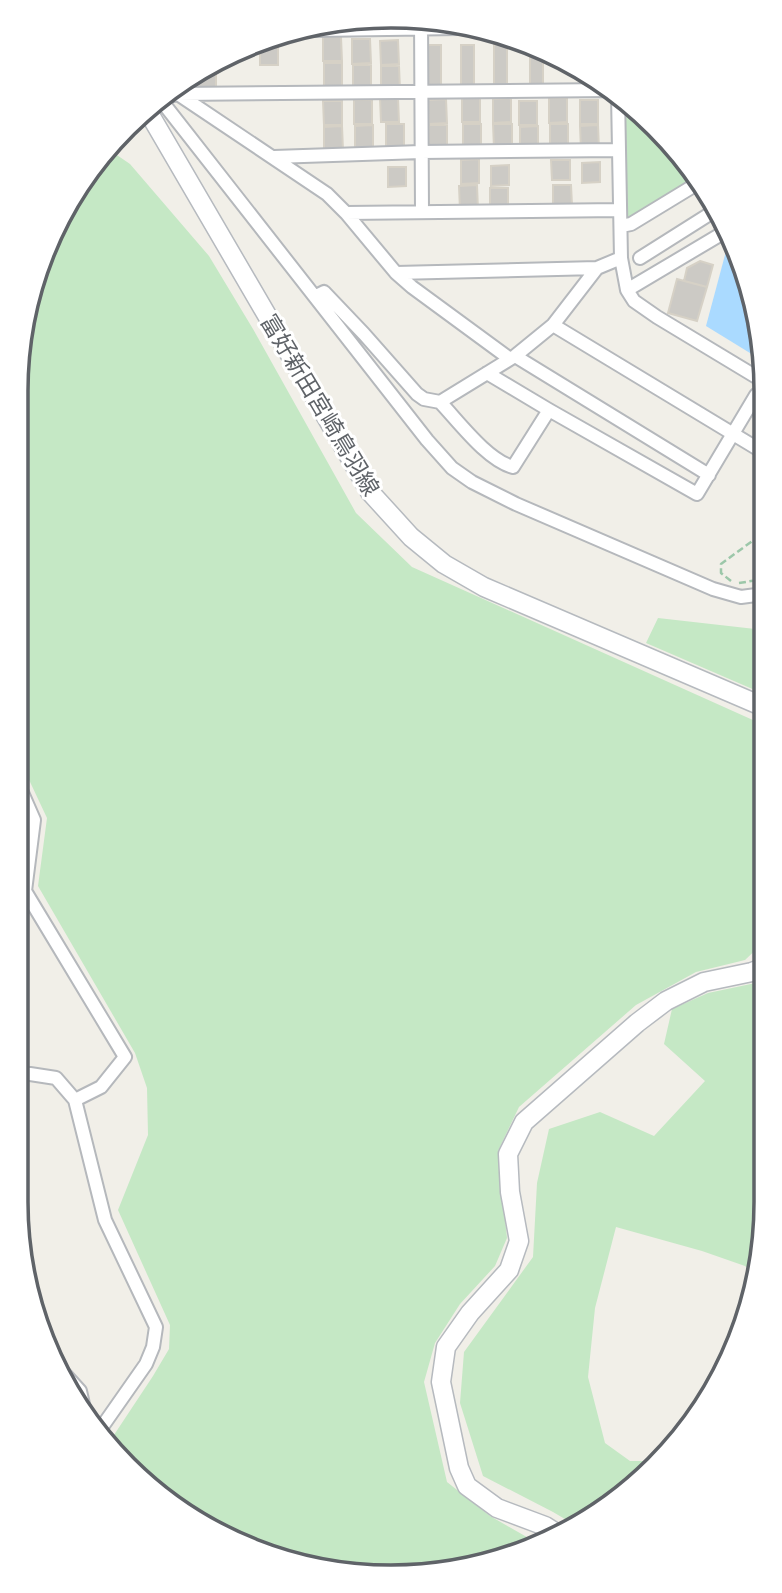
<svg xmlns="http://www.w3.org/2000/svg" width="782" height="1593" font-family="'Fira Sans Condensed','Noto Sans JP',sans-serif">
<rect width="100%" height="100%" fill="#f1efe8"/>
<path fill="#c5e8c5" d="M624 99C649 116 683 153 698 178L632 219 626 217Z
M111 151 130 164 209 256 253 329 356 513 412 567 764 725 765 941 745 960 696 972 636 1005 519 1107 498 1151 507 1238 495 1266 460 1304 435 1343 424 1382 447 1482 490 1516 539 1544 440 1574 317 1570 183 1514 108 1444 153 1376 169 1349 170 1325 118 1210 148 1135 147 1088 135 1053 38 886 47 818 23 767 16 761 17 367 54 225Z
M658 618 764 630V694L646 643Z
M765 981V1154L761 1159 763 1189 765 1192V1226L753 1273 745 1266 702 1251 616 1227 595 1308 588 1377 605 1443 630 1461H661L656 1468 575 1525 553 1512 483 1476 460 1403 464 1352 533 1257 537 1183 549 1129 600 1112 654 1136 705 1081 664 1044 672 1009 708 993Z"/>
<path fill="#aadaff" d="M732 238 738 248 763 342V361L706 326 729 240Z"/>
<path fill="#cccac5" stroke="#d6d1c6" stroke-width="2" d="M323 37H341L342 61H323Z
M352 39H370L371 63 352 64Z
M398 40 399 64 381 65 380 41Z
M494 43H507V87H494Z
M260 45H278V65H260Z
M428 45H441V89H428Z
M461 45H474V89H461Z
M530 47 543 51V87L530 88Z
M324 63H342V87H324Z
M353 65H371V89H353Z
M381 66H399L400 90H381Z
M211 70H216V90H198L197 78Z
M380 98H398L399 122H381Z
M462 98H480V122H462Z
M511 98V122L493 123V99Z
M549 98H567V122L549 123Z
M446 99 447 123 429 124 428 100Z
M354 100H372V124H354Z
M580 100H598V124H580Z
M323 101H342V125H324Z
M519 101H537V125H519Z
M386 124H404V148H386Z
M463 124H481V148H463Z
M493 124H512V148H494Z
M550 124H568V148H550Z
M373 125V149L355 150V126Z
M429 125H447V149L429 150Z
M598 125 599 150H581L580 126Z
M342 126 343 150 324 151V127Z
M538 126V150L520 151V127Z
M479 159V183L461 184V160Z
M551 160H570V180H552Z
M600 162V182L582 183V163Z
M509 165V185L491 186V166Z
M388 167H406V186L388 187Z
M477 185 478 210H460L459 186Z
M553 185H571L572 205H553Z
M490 188H508V207L490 208Z
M700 261 713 265 707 287 684 281 687 268Z
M677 279 707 287 697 321 668 313Z"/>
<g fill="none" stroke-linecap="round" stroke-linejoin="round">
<g stroke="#b5b8bc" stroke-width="16">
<path id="street" d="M421 18 422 212
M316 30 459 28
M178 94 610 90
M618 95 621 258 627 290 634 301 657 317 763 381
M165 97 178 94 327 194 346 213 396 273 412 287 510 359
M160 99 427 440 452 468 472 482 516 504 713 589 741 597 764 594
M274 157 421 152 619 150
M346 213 620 210
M621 226 631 224 700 182
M640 258 716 210
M396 273 597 268
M627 290 728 230
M316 296 324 292 364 334 417 394 424 399 440 402 515 356 553 325 597 268 621 258
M553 325 763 452
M515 356 709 475
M487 373 549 410 697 494 756 395
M440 402C459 422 487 460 513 467L549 410
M16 779 34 820 25 891 125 1057 101 1087 75 1100
M16 1073 30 1074 56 1078 75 1100 105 1220 156 1327 153 1347 146 1364 97 1434
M60 1369 80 1391 86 1417"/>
</g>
<g stroke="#b6babf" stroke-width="21">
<path id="secondary" d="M146 108 370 492 411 537 444 564 484 587 764 707
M561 1536 545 1526 497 1508 467 1486 459 1468 441 1382 446 1347 470 1313 509 1270 519 1241 510 1192 508 1154 524 1122 637 1023 666 1001 704 982 752 972 765 967"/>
</g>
<path stroke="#9cc7a9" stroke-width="2.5" stroke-dasharray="7 3.5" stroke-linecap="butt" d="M731 581 721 573V564L755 539 764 530
M739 583 764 579"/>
<use href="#street" stroke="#fff" stroke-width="12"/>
<use href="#secondary" stroke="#fff" stroke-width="18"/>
</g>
<g text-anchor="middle" stroke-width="6" stroke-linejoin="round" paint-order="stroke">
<g font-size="23" fill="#5f6368" stroke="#fff">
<text transform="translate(320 405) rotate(59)" y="8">富好新田宮崎鳥羽線</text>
</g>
</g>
<path d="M0 0H782V1593H0ZM391 28H391A363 363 0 0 1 754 391V1202A363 363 0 0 1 391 1565H391A363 363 0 0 1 28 1202V391A363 363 0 0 1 391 28Z" fill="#fff" fill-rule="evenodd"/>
<path fill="none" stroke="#5f6368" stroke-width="3.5" d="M391 28H391A363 363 0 0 1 754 391V1202A363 363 0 0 1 391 1565H391A363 363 0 0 1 28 1202V391A363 363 0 0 1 391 28Z"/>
</svg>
